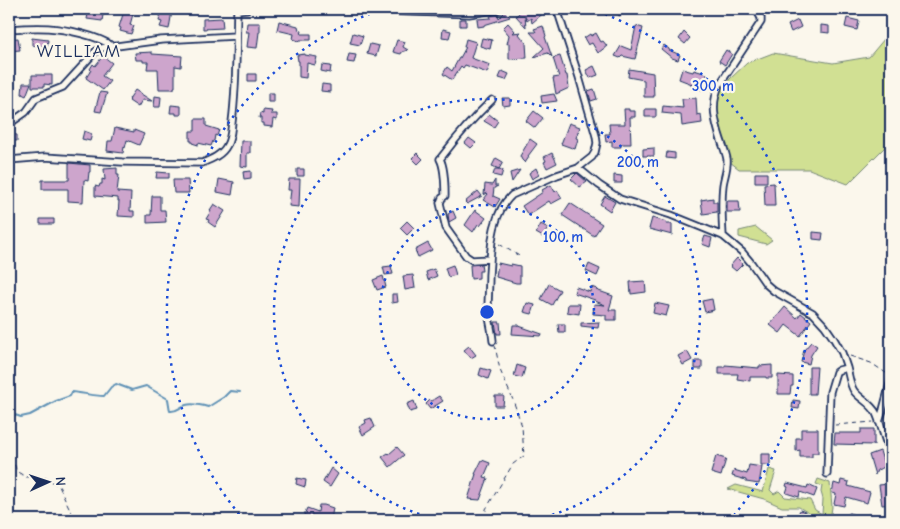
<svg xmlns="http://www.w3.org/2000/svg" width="900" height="529" font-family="'Comic Neue',sans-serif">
<rect width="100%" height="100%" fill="#fbf7ec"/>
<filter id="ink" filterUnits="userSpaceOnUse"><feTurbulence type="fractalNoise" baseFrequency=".02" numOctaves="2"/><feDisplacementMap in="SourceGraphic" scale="10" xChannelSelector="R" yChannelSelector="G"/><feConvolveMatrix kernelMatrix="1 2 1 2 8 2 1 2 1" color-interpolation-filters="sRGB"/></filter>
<g filter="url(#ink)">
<path fill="#d1e093" stroke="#768878" d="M885 38 891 43V141L848 184 809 169H739L730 162 717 122V91L747 63 773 53 833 63 869 57Z
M756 227 772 240 766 244 739 237V231Z
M769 469 776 471 770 490 774 494 779 491 785 497 810 500 815 510 822 514 823 499 821 492 822 486 816 484 818 479 830 483 832 507 830 520H826V519L813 516 799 507H782L764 499 728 489 736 485 763 492Z"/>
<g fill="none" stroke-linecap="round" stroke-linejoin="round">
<path stroke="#6092b6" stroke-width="2" d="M9 409 15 415 21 417 30 415 56 401 70 396 72 392C83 393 93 396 104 396L111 387 116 384 132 390 146 386 168 399 170 411C177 412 179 407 186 405 193 403 201 405 208 407L224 397 230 391 240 392"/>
</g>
<path fill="#cda5cc" stroke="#1b2f5e" d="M89 9H104L102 21 87 19Z
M162 9 172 11 169 29 160 27 162 22 159 21Z
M523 9H548L532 23 531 18 527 21 525 16 526 27 516 16Z
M615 9H632L619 16Z
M124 11 133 14 130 25 134 26 131 34 120 31 121 28 119 27Z
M505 12 510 17 484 25V26L478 27 477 19 491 18 490 16 498 14 499 18Z
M222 18 223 28 203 29V19Z
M847 18 859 21 857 30 845 27Z
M460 19H466V26H460Z
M798 20 801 27 791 32 788 25Z
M279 21 298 26 299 30 302 31 301 34H311V40H300L299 41 293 39 294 34 277 30Z
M247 23H260V32H259L257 48 247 47 249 32H246Z
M508 23 515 31 513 33 521 32 519 34 526 43 527 58 509 59V43L507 44 509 35 503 28Z
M821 25 829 26V33L821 32Z
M543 26 546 36 545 37 552 57 548 53 534 57 544 48 530 32H536L534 29Z
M636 26 643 28 635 59 622 56 620 58 615 56 621 46 631 50Z
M443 29 451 31 449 38 442 37Z
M684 32 690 38 685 44 679 39Z
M353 33 363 36 360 45 350 43Z
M596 33 601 42 603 41 607 46 598 53 592 43 588 45 584 38 590 34 591 36Z
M18 38 20 50 9 51V39Z
M32 38 48 40 47 47 32 45Z
M482 38 492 40 490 49 480 46Z
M466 39 476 42 471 58 490 65 487 73 465 65 463 68 461 66 452 80 443 74 447 67 452 71 459 58H460L466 47H464Z
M397 40 405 42 403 47 408 50 402 52 401 54 393 52Z
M370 44 379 46 376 56 367 54Z
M664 45 669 49V50L680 55 678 60 672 58 661 49Z
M726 50 732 54 725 65 719 61Z
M152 52V54L182 56 181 67 175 66V87H174V89H159L158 69H147L148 62H143V60H136L135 53Z
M305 54V55L317 57 315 65 307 63 306 78 299 77V61H298L297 55Z
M349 54 356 55 354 63 347 62Z
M103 56 112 63 102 76 110 81 103 90 86 78 91 70 90 69 93 64 95 66Z
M560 56 566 75H567L569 88 556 94 553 78 559 77 553 58Z
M322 65 331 66 330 73 321 71Z
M594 66 598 75 590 78 586 70Z
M629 69 653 73 654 97H644V80L628 77Z
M682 69 693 72 694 70 707 74 702 90 691 86 692 84 679 79Z
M502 71 509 74 506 80 499 78Z
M248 74H256V81H248Z
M32 75H52V85L44 84V87H32Z
M23 83H31L26 96 22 94Z
M322 84 330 85V92L321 91Z
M594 89 597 99 591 101 588 91Z
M135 90 152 101 142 100 138 107 129 101 130 100 129 99Z
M100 92 107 93 101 112 95 111Z
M268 93H274V102H268Z
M554 94 557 101 542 103 541 96Z
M155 96 161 97 160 107H154Z
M502 98H510V105L503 106Z
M696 98 697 115 701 114 702 123 682 126 681 115 662 113 663 106 683 108 682 99Z
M171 105 181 106V115H176V113H170Z
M624 109H629V111H635V117H630L631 144H621V147H612V141L606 142 605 134H610L609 124H625Z
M645 109H656V117H645Z
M263 110 272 111 271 114H277V120L273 119 272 127 264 126V123H261V118H259L260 113 263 114Z
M534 111 543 118 535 128 526 121Z
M489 114 498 121 494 127 484 121Z
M195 119H206V126L219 130 217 136 215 135 214 141H213L211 146 198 143V145L192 143V141H190V131H195Z
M569 123 580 127 576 138 578 139 575 149 561 144Z
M115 128 134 132V130L144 134 139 145 127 140 125 148 124 147 123 153 107 151 108 141H112Z
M84 131 92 134 90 141 82 139Z
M9 134 17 135V141L9 140Z
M469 138 476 143 471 148 465 143Z
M530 139 537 144 528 156 529 157 525 163 522 160 520 156Z
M241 141H250V153H247V167L240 166Z
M654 148V156H643V149Z
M667 152 675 153V159L666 158Z
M417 153 423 159 418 164 412 158Z
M552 153 557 163 547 168 544 162 546 161 544 157Z
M496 158 503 162 499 169 503 170 501 177 493 175 495 169H499L492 166Z
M69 163 90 165V172H89L88 181 84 180 83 202 68 201V189H42V180H69Z
M117 168V175H119L117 192 131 193 130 211H134V217L118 216 119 201H118V198L95 196V186L99 187 100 184H102V179L105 180 104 169Z
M536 168 539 175 532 179 529 173Z
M297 169H304V176H297Z
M520 170 512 182 510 173Z
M251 171V178L244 179 243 172Z
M157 172 169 173V178H156Z
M577 173 587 182 580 187 571 179Z
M755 173H767V182H755Z
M614 175 622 176V183H614Z
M219 179 234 182 232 195 217 192Z
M289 179H300L299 207 289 206 291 190H288Z
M173 180H188L189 193H174Z
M495 180V186H498L494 188 493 196 500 199 495 207 483 200 488 194 487 193 484 195 485 184 492 185Z
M774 183 775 206H765L764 184Z
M551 185 555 192 557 190 562 198 551 204 549 201 528 215 522 206 543 192 542 190Z
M478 191 482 196 467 204 465 202Z
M152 196H160V210H165L166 222 147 223V215H151Z
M605 196 615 202 610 211 600 204Z
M713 198V202H717V212L703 214 701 200Z
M727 201H739L740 212H727Z
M570 203 602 224 594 236 562 215Z
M214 204 225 211 215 227 208 222 209 220 206 219 211 211 210 210Z
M475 210 486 218 480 226 478 224 473 232 465 225Z
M453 211 456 218 449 222 448 214Z
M652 218 667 222 666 224H672V235L649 229Z
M40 219H54V224H40Z
M407 221 414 228 407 235 400 228Z
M541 224 548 228 543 237 536 233Z
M813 232 823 233 822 240 813 239Z
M705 236 712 238 710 247 702 244Z
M428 243 432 250 418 257 415 250Z
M737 258 743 264 736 271 730 266Z
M498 263 511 266V264L520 266V283H516L496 277Z
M481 264 482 271H479V278L471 279 470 265Z
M589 264 600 269 597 276 586 271Z
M453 265 456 275 448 277 445 268Z
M391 266 393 274 385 275 383 267Z
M434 269 437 276 428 280 426 272Z
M413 275 415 288 405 290 403 276Z
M383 276 386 287 377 290 373 280Z
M645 281 646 292 631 294 630 282Z
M549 284 560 290 552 305 541 299Z
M576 287 590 292 591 287 597 289 596 290 613 296 609 310H616V320H606V315L593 314 594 304 605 305 595 301V300L574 293Z
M392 294H397L398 302 392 303Z
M712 299 714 310 705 312 702 301Z
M527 303 535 305 532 314 524 312Z
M655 303 669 306 666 316 653 313Z
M568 304H580L579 314 567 312Z
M785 307 797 318 801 313 811 321 800 336 786 325 780 333 770 325Z
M495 322H500L501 334H497Z
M599 322 598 328 581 326V323Z
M558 324H565V332H559Z
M513 325H519V326L542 334 541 336 512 334Z
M811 342 817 346 811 355 809 364 801 362 804 350Z
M469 346 476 355 471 358 464 350Z
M687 351 692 360 683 365 678 356Z
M695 361H702V369H695Z
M517 365 525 368 522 378 514 376Z
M725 365 759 368V366L772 365V378H766V377H750V381L737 379 738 374H719V367H725Z
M809 367H817L815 394H809Z
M481 368 491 371 488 379 479 375Z
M778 375 793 376V386H791L790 394H778Z
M439 396 443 401 430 409 426 404 430 400 431 401Z
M495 396H504L503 406H495Z
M793 400 800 401 799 409 792 408Z
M414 401 417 410 410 412 407 404Z
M371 418 375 427 363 435 359 427 366 423 365 420Z
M801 429H818V453H812V457H800V450L796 451V438H801Z
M861 429H874V445L834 444 835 433H861Z
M397 447 404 455 390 467 382 457 388 453 389 454Z
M880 451 885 467 877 470 875 475 869 455Z
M761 454H770V465H761Z
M716 456 726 459 721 476 711 473Z
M482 460 490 463 484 477 488 478 480 500 468 499 476 474H475Z
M749 465 762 467 759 484 746 482V480L732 476 734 470 747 474Z
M331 468 338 474 330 487 323 482Z
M297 478 306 480 305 487 296 484Z
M841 480 849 482 848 486 870 492 867 503 846 497 844 506 834 504 836 494 832 493 834 483 840 485Z
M787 483 807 488 808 485 817 489 814 497 800 492 799 497 786 493 788 487 786 486Z
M889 484 891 504 882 505 879 485Z
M319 505H324L333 508 331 520 311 515 310 518 304 515 307 508 318 512Z
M800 510 805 512 801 520 796 519Z
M849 513 867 519 868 514 886 518V520H847Z"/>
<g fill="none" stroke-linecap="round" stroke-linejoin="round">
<g stroke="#1b2f5e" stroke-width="9">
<path id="minor" d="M330 9 469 14 501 9
M237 10 247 9
M9 29C22 28 35 27 48 28 65 29 99 36 112 46
M9 124 26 112 36 98 63 87 95 52 102 48 161 40 236 36
M9 160 45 157 122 162 202 163C212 159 222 155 227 145 231 138 231 130 232 122 237 85 236 46 237 9
M578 168 599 185 620 199 671 215 723 236 742 252 752 264 766 284 774 291 813 313 825 326 834 339 842 353 847 368
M723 236C722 219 721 202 723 185 724 177 728 168 727 159 726 153 723 146 721 140 715 122 710 103 720 84L761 22V18L756 9
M490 259 472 260 466 256 446 228 440 203 442 198 445 196C445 186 445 168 440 159 456 138 473 118 492 100
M493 341C492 330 489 320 488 310 488 298 489 287 489 275 491 248 491 214 512 195L557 175 578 168 592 157 595 152 597 143 596 136 579 77 557 9
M879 422 883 410 891 380
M827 474 830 392 836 372 839 370 847 368C849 376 850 385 854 391 860 399 871 403 876 413 882 426 884 441 891 453"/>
</g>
<path stroke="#1b2f5e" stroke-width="1" stroke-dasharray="5 4" stroke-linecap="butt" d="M499 244 521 257
M850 356 871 363 889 375
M835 425 873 422
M9 439C10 444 9 450 10 456 12 462 16 464 16 471L26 477 36 476 46 478 59 486 75 520
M485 520 486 509 513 464 524 456 522 426 513 400 500 370 495 346"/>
<use href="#minor" stroke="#fbf7ec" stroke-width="5.5"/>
</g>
</g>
<g fill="none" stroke="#1d4ed8" stroke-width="2.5" stroke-dasharray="2.5 5">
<circle cx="487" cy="312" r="107"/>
<path d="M441 520A213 213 0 1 1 533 520"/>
<path d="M244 520A320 320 0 0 1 383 9M591 9A320 320 0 0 1 730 520"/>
</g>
<g text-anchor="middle" stroke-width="4.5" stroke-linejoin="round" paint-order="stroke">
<g font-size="19" letter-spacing="1" fill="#1b2f5e" stroke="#fbf7ec">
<text x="79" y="57">WILLIAM</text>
</g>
</g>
<circle cx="487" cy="312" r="8" fill="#1d4ed8" stroke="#fbf7ec" stroke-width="2.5"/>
<g font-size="15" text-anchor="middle" font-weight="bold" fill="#1d4ed8" stroke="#fbf7ec" stroke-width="4.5" stroke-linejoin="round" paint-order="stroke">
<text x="713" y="91">300 m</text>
<text x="638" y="167">200 m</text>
<text x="563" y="242">100 m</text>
</g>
<rect width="900" height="529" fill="none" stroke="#fbf7ec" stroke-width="30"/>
<rect x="15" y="15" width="870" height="499" fill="none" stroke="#1b2f5e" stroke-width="2" filter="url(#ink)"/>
<g transform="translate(48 482) rotate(87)" stroke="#fbf7ec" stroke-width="4" paint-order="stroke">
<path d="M0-4L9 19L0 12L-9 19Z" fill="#1b2f5e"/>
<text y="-8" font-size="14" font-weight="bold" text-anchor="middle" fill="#1b2f5e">N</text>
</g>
</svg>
